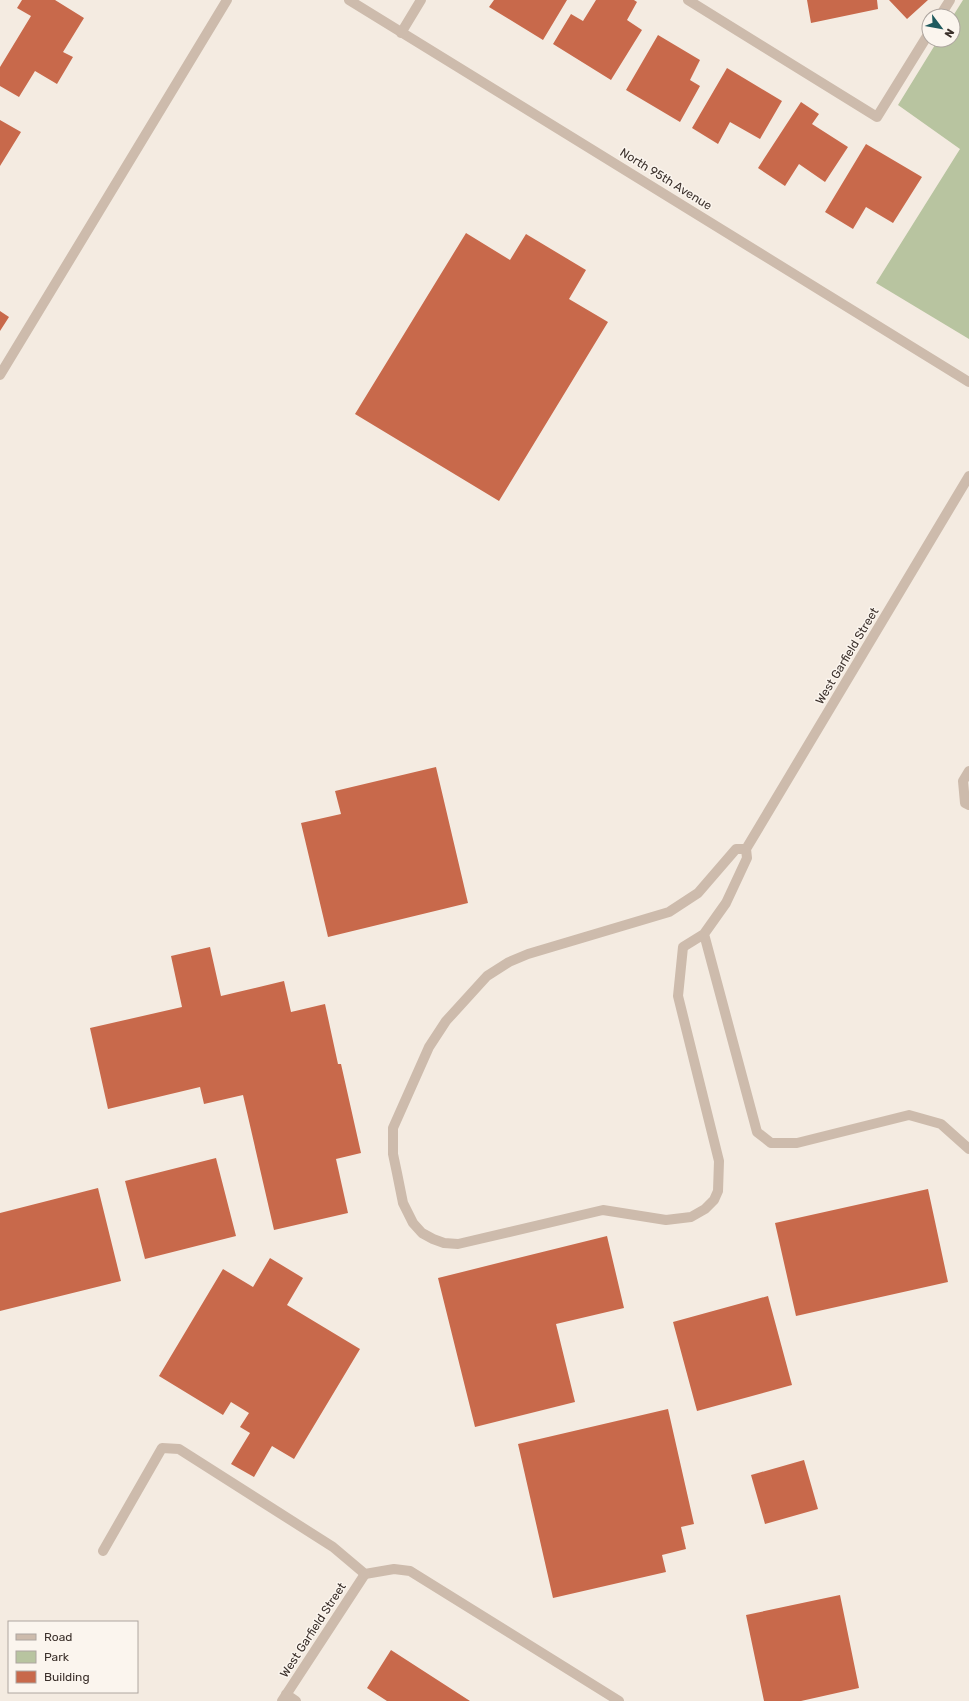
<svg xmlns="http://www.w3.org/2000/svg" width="969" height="1701" font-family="Rubik,sans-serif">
<rect width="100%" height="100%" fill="#f4ebe1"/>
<path fill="#b8c4a0" d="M963 0H969V339L876 283 960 149 898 105 938 40H953V16Z"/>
<path fill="#c8694b" d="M22 0H55L84 18 63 52 73 57 57 84 35 71 19 97 0 86V67L31 16 17 8Z
M494 0H567L543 40 489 7Z
M596 0H634L637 2 627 20 642 30 611 80 553 44 571 14 583 21Z
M807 0H877L878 9 811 23Z
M889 0H928L907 19Z
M658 35 700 60 690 80 700 86 680 122 626 90Z
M727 68 782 101 760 139 730 122 718 144 692 128Z
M801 102 819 114 812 124 848 147 825 182 799 164 785 186 758 168Z
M0 120 21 132 0 166Z
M866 144 922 177 893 223 866 207 853 229 825 212Z
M466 233 510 260 526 234 586 270 569 299 608 322 499 501 355 414Z
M0 311 9 317 0 331Z
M436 767 468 903 328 937 301 823 341 814 335 791Z
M210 947 221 996 284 981 291 1012 325 1004 338 1064H341L361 1153 336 1159 348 1213 274 1230 243 1095 204 1104 200 1087 108 1109 90 1028 182 1007 171 956Z
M216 1158 236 1236 145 1259 125 1181Z
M98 1188 121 1281 0 1311V1213Z
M928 1189 948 1282 796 1316 775 1223Z
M607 1236 624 1308 556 1324 575 1402 475 1427 438 1278Z
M270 1258 303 1278 287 1305 360 1349 294 1459 272 1446 254 1477 231 1464 250 1433 240 1427 249 1413 231 1402 223 1415 159 1376 223 1269 253 1287Z
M768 1296 792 1385 697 1411 673 1322Z
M668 1409 694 1524 681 1527 686 1549 662 1555 666 1572 553 1598 518 1444Z
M804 1460 818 1509 765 1524 751 1475Z
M840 1595 859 1688 801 1701H764L746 1615Z
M391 1650 470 1701H387L367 1688Z"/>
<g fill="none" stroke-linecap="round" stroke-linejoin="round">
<path stroke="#cdbbac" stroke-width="10" d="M688 0 877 117 929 33
M940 16 950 0
M0 375 227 0
M969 771 963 781 965 803 969 805
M736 849H746L747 858 726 903 704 934 683 947 678 996 719 1161 718 1191 714 1200 705 1209 691 1217 666 1220 603 1210 458 1244 444 1243 433 1239 422 1233 413 1223 403 1203 397 1173 393 1154V1128L429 1047 446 1021 487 976 509 962 528 954 669 912 698 893Z
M746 849 969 476
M704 934 757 1132 771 1143H797L909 1115 941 1124 969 1149
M103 1551 162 1448 179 1449 333 1547 365 1574 394 1569 410 1571 619 1701"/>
<path stroke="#cdbbac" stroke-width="10" d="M349 0 969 382
M401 33 421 0
M286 1694 296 1701
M282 1701 365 1574"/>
</g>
<g text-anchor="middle" stroke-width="3" stroke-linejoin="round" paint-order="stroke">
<g font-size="12" fill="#3b302b" stroke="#fbf5ee">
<text transform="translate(666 179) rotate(32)" y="4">North 95th Avenue</text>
<text transform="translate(847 656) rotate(-59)" y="4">West Garfield Street</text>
<text transform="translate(313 1630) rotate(-57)" y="4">West Garfield Street</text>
</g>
</g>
<rect x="8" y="1621" width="130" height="72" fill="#fbf5ee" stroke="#aea6a0"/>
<rect x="16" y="1634" width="20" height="6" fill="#cdbbac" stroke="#aea6a0"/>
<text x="44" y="1641" font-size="12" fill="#3b302b">Road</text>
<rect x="16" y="1651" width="20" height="12" fill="#b8c4a0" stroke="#aea6a0"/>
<text x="44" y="1661" font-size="12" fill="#3b302b">Park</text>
<rect x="16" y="1671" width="20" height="12" fill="#c8694b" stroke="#aea6a0"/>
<text x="44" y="1681" font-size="12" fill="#3b302b">Building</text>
<g transform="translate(941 28) rotate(122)"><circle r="19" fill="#fbf5ee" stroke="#aea6a0"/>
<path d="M0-3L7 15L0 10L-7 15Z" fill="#1f5a5e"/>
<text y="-6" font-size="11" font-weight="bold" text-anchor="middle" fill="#3b302b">N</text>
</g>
</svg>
